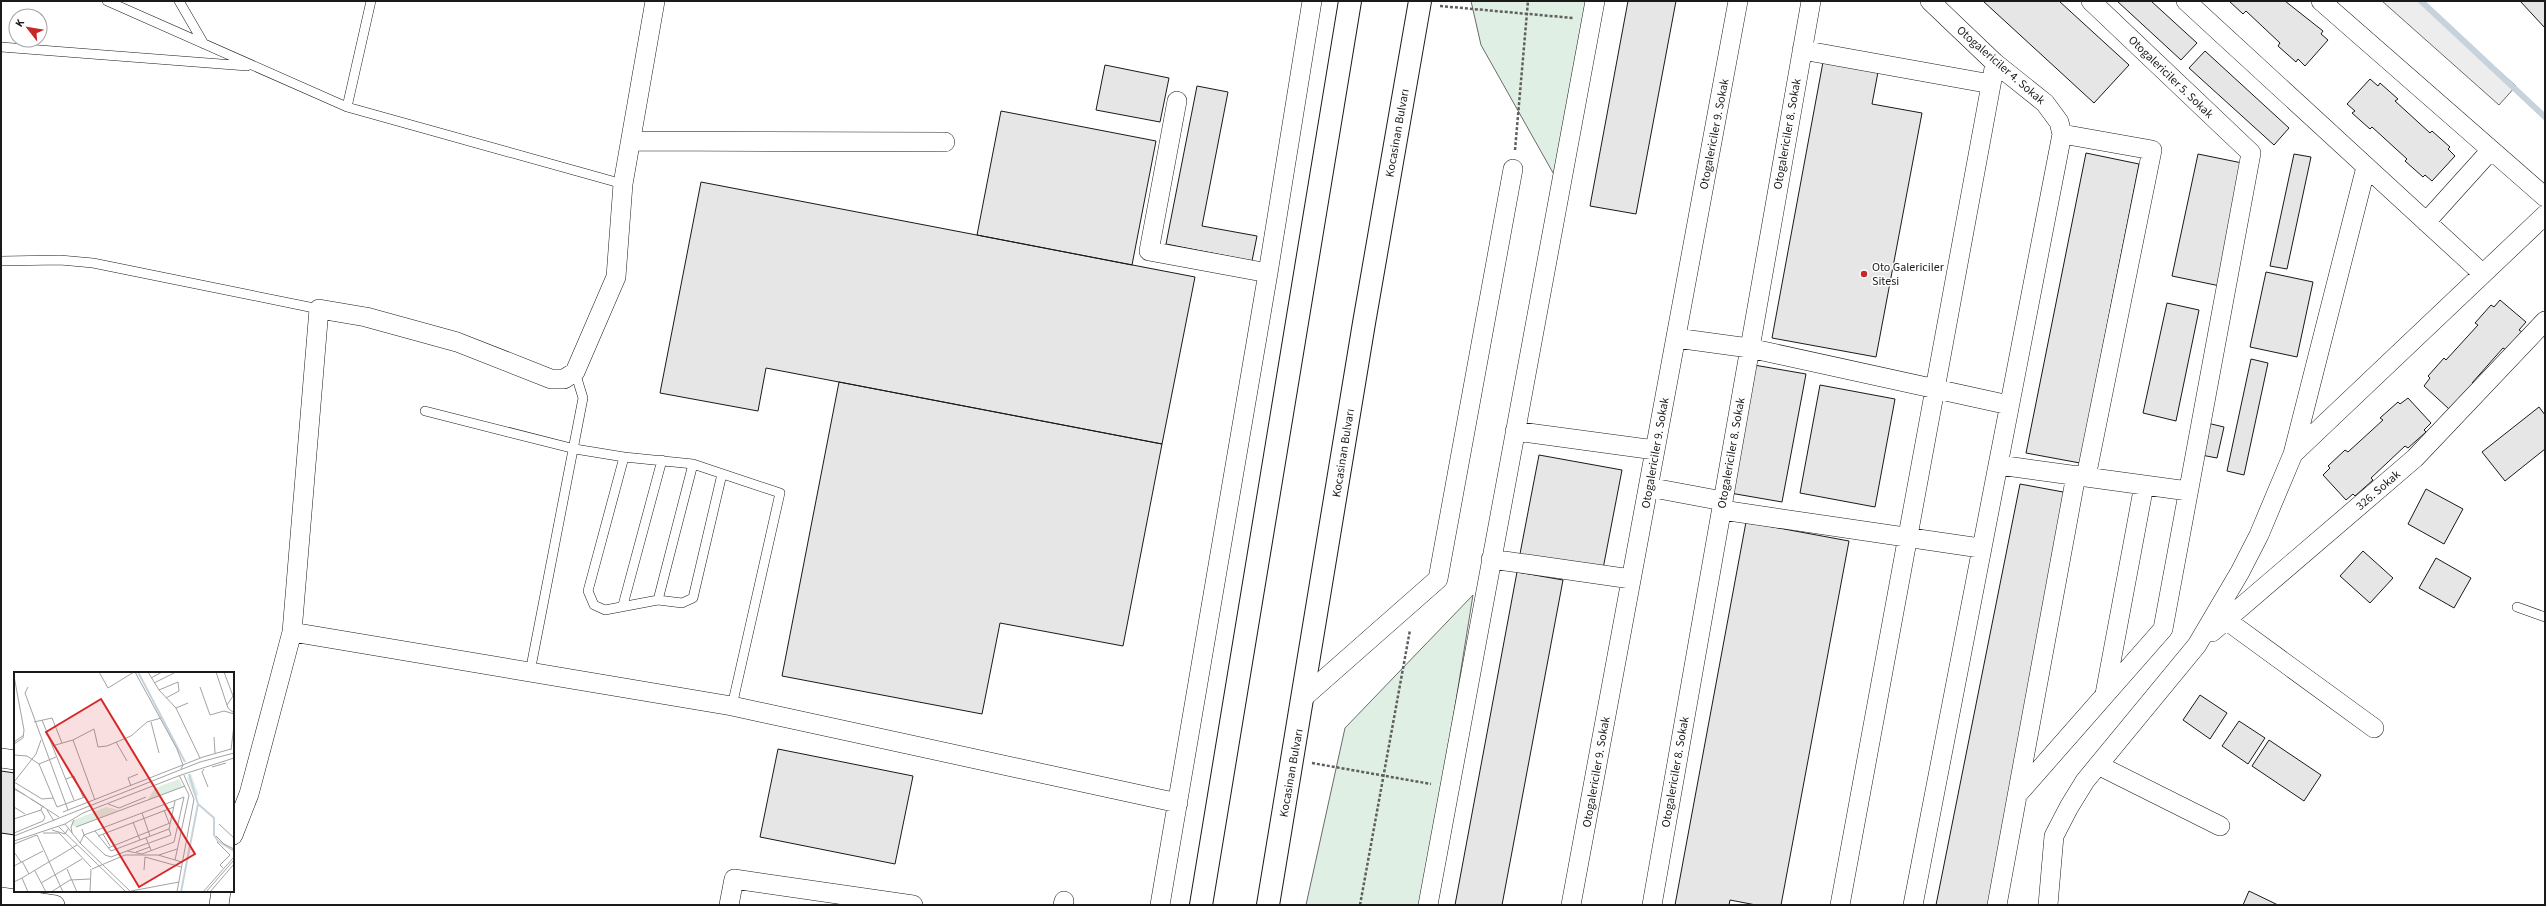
<svg xmlns="http://www.w3.org/2000/svg" width="2546" height="906" font-family="'Source Sans 3',sans-serif">
<rect width="100%" height="100%" fill="#fff"/>
<path fill="#e0efe3" stroke="#6a6a6a" d="M1471 1H1593L1561 187 1481 45Z
M1473 595 1423 905H1306L1345 728Z"/>
<path fill="#ededed" stroke="#6a6a6a" d="M2382 1H2420L2516 86 2499 105Z"/>
<g fill="none" stroke-linecap="round" stroke-linejoin="round">
<path stroke="#c6d2dc" stroke-width="6" d="M2421 1 2545 117"/>
</g>
<path fill="#e6e6e6" stroke="#1a1a1a" d="M1628 1H1676L1636 214 1590 206Z
M1983 1H2059L2129 65 2094 103Z
M2117 1H2151L2197 43 2181 60Z
M2229 1H2285L2323 31 2321 34 2328 40 2305 66 2298 59 2296 62 2278 46 2280 43 2246 11 2243 14Z
M2520 1H2545V28Z
M2205 51 2289 128 2274 145 2189 68Z
M1823 62 1878 72 1872 104 1922 113 1876 357 1772 338Z
M1105 65 1169 78 1160 122 1096 110Z
M2370 79 2378 86 2380 83 2398 99 2395 101 2430 133 2432 131 2450 147 2448 149 2455 156 2432 181 2425 175 2423 177 2405 161 2407 159 2372 127 2370 129 2352 113 2355 111 2347 104Z
M1197 86 1228 92 1202 226 1257 236 1252 261 1166 244Z
M1001 111 1156 141 1132 265 977 235Z
M2086 153 2139 164 2080 463 2026 453Z
M2198 154 2247 164 2220 286 2172 276Z
M2294 154 2311 157 2287 269 2270 266Z
M701 182 1195 277 1162 444 766 368 758 411 660 393Z
M2266 272 2313 282 2297 357 2250 347Z
M2500 300 2526 322 2519 330 2522 332 2506 350 2503 348 2472 383 2474 385 2459 403 2456 401 2449 409 2424 386 2430 378 2428 376 2444 358 2446 360 2478 325 2475 323 2491 305 2494 307Z
M2167 303 2199 310 2176 421 2143 413Z
M2251 359 2268 363 2244 475 2227 471Z
M1754 365 1806 374 1782 502 1730 493Z
M839 382 1162 444 1123 646 1000 623 982 714 782 676Z
M1820 385 1895 399 1875 507 1800 493Z
M2408 398 2431 423 2424 430 2426 432 2408 448 2405 446 2371 478 2373 480 2355 496 2353 494 2346 500 2323 475 2330 468 2328 466 2345 450 2348 452 2383 420 2380 418 2398 402 2400 404Z
M2539 407 2545 415V449L2505 481 2482 452Z
M2203 422 2224 427 2217 458 2196 454Z
M1539 455 1622 470 1602 574 1519 559Z
M2020 484 2074 494 1992 905H1936Z
M2426 489 2463 509 2444 544 2408 524Z
M1746 522 1849 541 1781 905H1756L1730 900 1729 905H1675Z
M2363 551 2393 578 2370 603 2340 576Z
M2436 558 2471 578 2454 608 2419 588Z
M1517 572 1563 580 1502 905H1455Z
M2200 695 2227 713 2210 739 2183 720Z
M2239 721 2265 738 2248 764 2222 746Z
M2269 740 2321 775 2304 801 2252 766Z
M778 749 913 776 895 864 760 837Z
M1 771 15 773V835L1 833Z
M2249 891 2278 905H2243Z"/>
<g fill="none" stroke-linecap="round" stroke-linejoin="round">
<g stroke="#1a1a1a" stroke-width="10">
<path id="lane" d="M107 1 347 107 623 184
M179 1 204 44
M1 47 247 66
M347 107 371 1
M1 261 60 260 93 263 319 309
M425 411 575 449 624 457 693 464 780 493 732 706
M624 457 588 591 594 605 605 610 658 600 682 603 693 598 722 474
M658 600 693 464
M623 605 662 460
M2517 607 2545 617
M530 672 583 398 575 372"/>
</g>
<g stroke="#1a1a1a" stroke-width="20">
<path id="street" d="M655 1 623 184 616 277 575 372 564 379H551L457 342 366 317 319 309 292 632 732 706 1178 803
M2186 1 2483 274
M2321 1 2545 197
M1802 50 1991 84
M1177 101 1149 251 1268 273
M2062 134 2152 150 2086 477
M631 141 945 142
M2426 222 2491 150
M1676 338 1749 348 2009 405
M1515 431 1655 450
M2293 454 2366 167
M1999 465 2188 491
M1648 487 1723 501
M1722 510 1980 548
M1491 559 1631 579
M2226 620 2374 728
M2212 632 2415 458 2545 321
M2105 694 2144 485
M1304 697 1438 579 1513 169
M1 758 15 760
M2098 765 2220 826
M2018 794 2163 629 2251 153 2091 1
M233 835 249 794 292 632
M1 897 55 905
M219 905 221 891
M729 905 734 879 913 905
M1063 905 1064 901
M1160 905 1268 273 1312 1
M1428 905 1595 1
M1571 905 1738 1
M1652 905 1811 1
M1840 905 1995 63
M1913 905 2062 134 2059 122 2045 103 1995 63 1930 1
M1997 905 2076 475
M2048 905 2054 836 2069 807 2085 781 2197 645 2240 572 2259 535 2293 454 2545 215"/>
</g>
<g stroke="#1a1a1a" stroke-width="24">
<path id="highway" d="M1201 905 1350 1
M1268 905 1364 323 1420 1"/>
</g>
<path stroke="#5f5f5f" stroke-width="2.5" stroke-dasharray="3 2" stroke-linecap="butt" d="M1440 6 1573 18
M1515 150 1528 1
M1312 763 1431 784
M1360 905 1410 630"/>
<use href="#lane" stroke="#fff" stroke-width="9"/>
<use href="#street" stroke="#fff" stroke-width="19"/>
<use href="#highway" stroke="#fff" stroke-width="22"/>
</g>
<circle fill="#c62828" stroke="#fff" stroke-width="1.5" cx="1864" cy="274" r="4"/>
<g text-anchor="middle" stroke-width="3" stroke-linejoin="round" paint-order="stroke">
<g font-size="12" fill="#1a1a1a" stroke="#fff">
<text transform="translate(2001 65) rotate(41)" y="4">Otogalericiler 4. Sokak</text>
<text transform="translate(2171 77) rotate(44)" y="4">Otogalericiler 5. Sokak</text>
<text transform="translate(1397 133) rotate(-80)" y="4">Kocasinan Bulvarı</text>
<text transform="translate(1714 134) rotate(-79)" y="4">Otogalericiler 9. Sokak</text>
<text transform="translate(1787 134) rotate(-80)" y="4">Otogalericiler 8. Sokak</text>
<text transform="translate(1343 453) rotate(-81)" y="4">Kocasinan Bulvarı</text>
<text transform="translate(1655 453) rotate(-80)" y="4">Otogalericiler 9. Sokak</text>
<text transform="translate(1731 453) rotate(-80)" y="4">Otogalericiler 8. Sokak</text>
<text transform="translate(2378 490) rotate(-41)" y="4">326. Sokak</text>
<text transform="translate(1596 772) rotate(-80)" y="4">Otogalericiler 9. Sokak</text>
<text transform="translate(1675 772) rotate(-80)" y="4">Otogalericiler 8. Sokak</text>
<text transform="translate(1291 773) rotate(-80)" y="4">Kocasinan Bulvarı</text>
</g>
<g font-size="12" fill="#1a1a1a" stroke="#fff" text-anchor="start">
<text x="1872" y="271">Oto Galericiler<tspan x="1872" dy="14">Sitesi</tspan></text>
</g>
</g>
<g transform="translate(14 672)">
<rect width="220" height="220" fill="#fff"/>
<path d="M177 102 184 121V124L179 121 173 106ZM165 107 169 115 133 129 141 116ZM92 135 105 138 63 155 57 153 58 149Z" fill="#e0efe3"/>
<path fill="none" stroke="#c6d2dc" stroke-width="2" d="M124 0 171 90M184 132 200 146V163L204 169 220 179M167 220 184 132 175 102"/>
<path fill="none" stroke="#a3a3a3" stroke-width="1" d="M85 0 94 16 120 0M121 0 163 77 169 93 167 97M134 0 145 18 162 36 186 86M202 0 214 36 220 41M210 0 219 24 213 33M0 4 10 58 9 66 0 72M137 6 148 0M140 11 160 1M14 15 11 21 54 138M186 15 196 43 210 39 220 42M145 18 164 10 165 19 152 26M162 36 174 31M28 48 60 128M20 50 38 46 48 71M137 50 145 81M200 65 201 81M0 70 10 63M102 70 113 89M38 74 59 68M217 78 220 53M0 83 13 84 25 92 43 135 71 125M25 92 42 85M198 95 212 91M190 97 188 100 194 115M52 107 60 104 69 125M0 110 22 82 27 68M0 110 28 127 39 126M117 114 114 106 124 102M0 116 45 145M0 117 11 123M17 127 30 135M81 128 59 68 80 57 84 75 93 74 117 64 133 50 147 46M94 132 105 136 132 125M0 135 11 142M33 138 40 149M150 138 155 151M49 140 189 85 217 77M128 141 136 164M0 147 27 138 28 135M119 150 126 168M51 152 66 171 117 220M205 152 220 166M45 155 112 220M62 155 171 114M68 157 70 163 91 183 97 185 134 171M155 157 161 129M38 158 51 162 54 157M81 159 97 179M0 161 29 149 31 145 27 138M29 161H45L77 195M58 161 57 155 60 148M89 162 96 174M23 163 49 220M0 164 186 90 220 81M84 164 160 135M202 164 210 172 220 177M132 166 137 178M0 169 51 152 69 141 167 103 220 86M203 170 216 183 206 193 209 196M66 171 70 163 170 125M135 171 157 163 155 157M0 172 23 163M94 176 156 151M97 179 155 157M113 179 128 182 160 170 170 125M0 180 7 190M122 180 136 175M145 183 163 177M131 185 167 195M161 188 175 123 165 103M8 189 15 202M0 194 29 179M53 197 63 220M78 197 111 183H144L168 190M130 198 131 185M21 199 32 220M8 206 63 173M0 210 8 206 14 220M27 211 68 187M117 219 165 210M37 220 56 208 76 207M76 220 77 197M163 220 180 127 170 103M189 220 220 185M192 220 220 188M196 220 220 192"/>
<path fill="#d62828" fill-opacity="0.15" stroke="#d62828" stroke-width="2" d="M87 27 181 182 125 215 32 60Z"/>
<rect width="220" height="220" fill="none" stroke="#1a1a1a" stroke-width="2"/>
</g>
<rect width="2546" height="906" fill="none" stroke="#1a1a1a" stroke-width="4"/>
<g transform="translate(28 28) rotate(301)"><circle r="19" fill="#ffffff" stroke="#a3a3a3"/>
<path d="M0-3L7 15L0 10L-7 15Z" fill="#c62828"/>
<text y="-6" font-size="11" font-weight="bold" text-anchor="middle" fill="#1a1a1a">K</text>
</g>
</svg>
